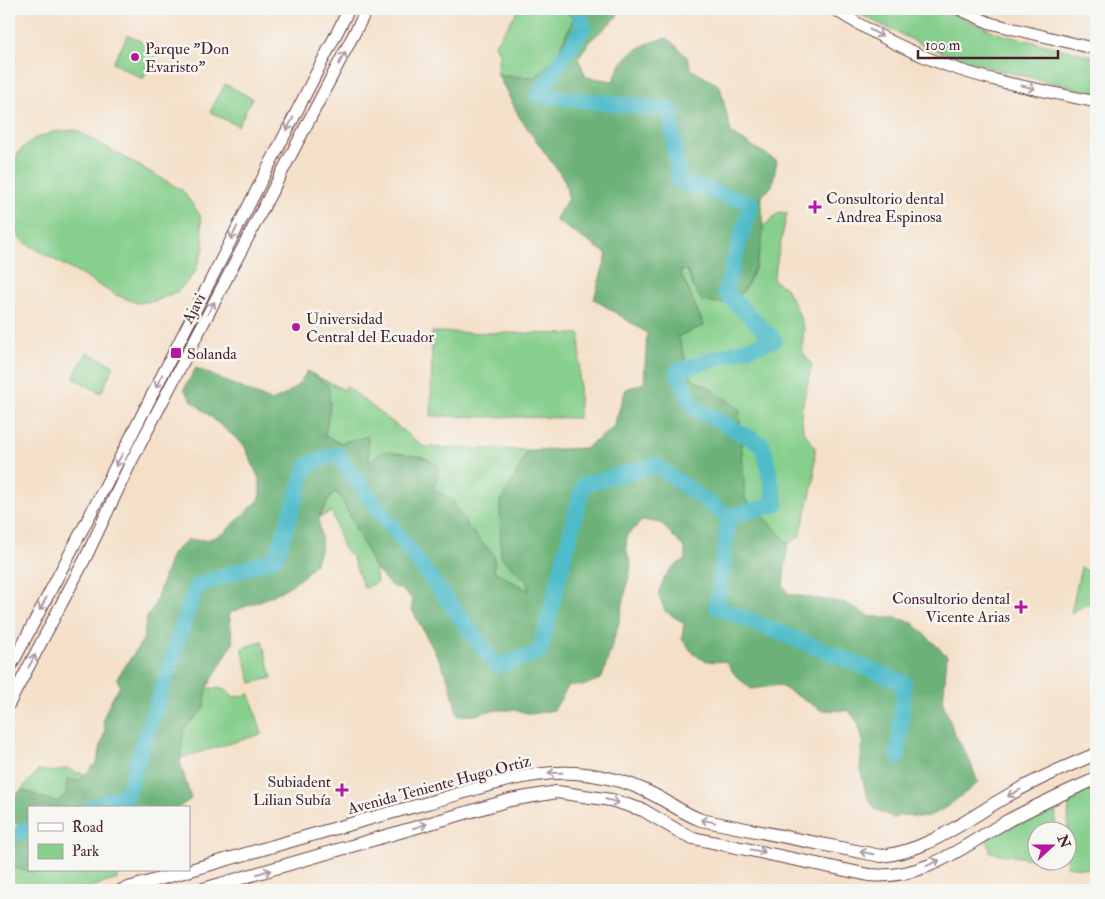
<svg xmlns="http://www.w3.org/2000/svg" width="1105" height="899" font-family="'IM FELL Double Pica',serif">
<rect width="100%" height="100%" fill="#f6f6f2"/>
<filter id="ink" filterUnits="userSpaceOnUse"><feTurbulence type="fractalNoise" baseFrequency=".02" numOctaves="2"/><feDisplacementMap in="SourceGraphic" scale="10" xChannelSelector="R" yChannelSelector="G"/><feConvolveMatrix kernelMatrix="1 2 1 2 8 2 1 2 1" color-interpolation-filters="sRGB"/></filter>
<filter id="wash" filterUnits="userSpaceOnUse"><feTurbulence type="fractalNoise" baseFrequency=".0096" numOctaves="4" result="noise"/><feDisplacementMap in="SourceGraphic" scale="20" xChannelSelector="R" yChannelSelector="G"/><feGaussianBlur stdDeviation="1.12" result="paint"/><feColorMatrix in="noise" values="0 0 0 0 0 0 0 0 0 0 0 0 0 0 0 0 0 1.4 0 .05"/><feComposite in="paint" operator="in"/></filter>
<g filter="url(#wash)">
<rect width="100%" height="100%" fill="#f4e0c9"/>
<path fill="#86cf8c" stroke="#68775c" d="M519 9H565L573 19 556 58 535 77 503 76 497 73 499 54 495 44Z
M849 9H941L1000 34 1096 57V93L990 68 927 47Z
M128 35 158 50 143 79 113 63Z
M225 84 252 98 238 126 210 112Z
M76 130 182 190 200 215 204 248 194 274 178 291 156 301 137 303 116 295 22 241 9 224V169L21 149 34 139 53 132Z
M779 212 787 213 773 280 786 288 798 312 804 329 802 351 812 365 801 411 803 430 815 448 814 480 800 536 788 544 768 520 745 499 739 409 710 388 692 379 678 336 704 325 680 271 687 270 693 286 728 302 738 297 745 289 755 269 763 227Z
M432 332 580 334 579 418 431 416Z
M87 352 114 366 101 393 73 378Z
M307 371 344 390 346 386 424 447 528 450 514 479 500 501 501 557 527 581 529 592 494 571V555L467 526 452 500 433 489 423 457 405 455 369 462 340 443 325 436 330 404 328 385Z
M334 492 339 494 375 568 377 583 364 588 352 557 343 548 332 512 319 517Z
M1081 567 1096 576V599L1071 613Z
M262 641 272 678 251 683 242 648Z
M207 688 226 689 234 697 250 694 262 734 180 758 184 729 204 708Z
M68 768 74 772 86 774 66 795 56 802 21 790 38 770 54 772Z
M1096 786V870L1066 866 1069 803 1073 798Z
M1056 806 1055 831 1038 832 1037 860 990 852 987 838Z
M9 866 31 871 47 872 53 870H111L117 873 118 879 80 890H9Z"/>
<path fill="#6cb278" stroke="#5b6852" d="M565 9H621L616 18 590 41 578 58 586 77 613 81C616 75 618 68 622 63 632 49 652 40 668 38L687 57 692 70 720 86 731 133 777 161 772 186 762 196C761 206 763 216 763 227 763 247 751 295 729 302 722 304 710 302 702 301L693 286 687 270 680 271 704 326 678 336 692 379 710 388 739 409 745 499 768 520 788 544 783 585 788 594 845 603 870 617H894L913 623 947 656 943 703 955 735 969 759 978 783C962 794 944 813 924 817 913 819 906 811 894 818L875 809 867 796 860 768 863 741 858 723 849 711 821 710 779 685 751 689 736 676 725 661C702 664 695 657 682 639L684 623 665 611 658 594C665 575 667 569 685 560V549L661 523 643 520 627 535 626 547 631 567 619 622 602 678 583 686 569 685 554 710 531 714 514 710H500L488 711 476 715 458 716 450 684 441 663 412 610V599L402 590 390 585 375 568 339 494 334 492C329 499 320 511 319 519 318 528 323 537 321 546 316 584 259 601 229 613L233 643 207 688 204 708 184 729 180 762 191 799 178 808H29V870H53C40 874 21 871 9 866V828L14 829 19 826 9 818V801L21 790 56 802 66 795 67 779 79 781 97 762 105 730 103 719 112 698 120 686 117 678 143 640 147 617 154 606 172 554 187 540H207L223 534 260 499V481L244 445 192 401 184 389 196 368 271 401C287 395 299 387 307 371L328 385 330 404 325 436 340 443 368 436 369 462 384 451 423 457 440 466 433 489 452 500 467 526 494 555V571L529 591 527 581 501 557 500 501 514 479 528 450 586 448 613 428 626 389 644 383 647 333 594 299 607 254 555 220 568 198 565 181 520 118 497 73 503 76 535 77 556 58 573 19Z"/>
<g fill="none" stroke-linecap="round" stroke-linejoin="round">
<path stroke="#50bcc9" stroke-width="16" d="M577 9 584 27 538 95 670 110 679 182 751 203 725 292 774 340 677 371 693 407 763 445 776 504 729 517
M729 517 717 607 904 683 898 757
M89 808 127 794 196 586 276 558 307 465 337 454 497 666 540 652 583 485 655 465 729 517
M21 832 29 829"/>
</g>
</g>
<g filter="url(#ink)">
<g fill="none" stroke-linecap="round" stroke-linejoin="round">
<g stroke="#643c43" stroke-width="13">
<path id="tertiary" d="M834 9C870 32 909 52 951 67 997 83 1048 91 1096 102
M959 9 990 23 1096 49
M9 670 125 448 349 9
M9 704 86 557 131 462 367 9"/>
</g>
<g stroke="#643c43" stroke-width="14">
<path id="secondary" d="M122 890C223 861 325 830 427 803 474 790 526 770 575 773 599 775 626 781 648 792 666 800 682 813 701 820L881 856C929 851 968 818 1009 795 1037 779 1067 766 1096 754
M200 890 510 800 557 792 611 800 643 810 680 832 693 838 869 875C925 880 963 846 1009 820 1038 805 1067 791 1096 779"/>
</g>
<use href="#tertiary" stroke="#fff" stroke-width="11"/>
<use href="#secondary" stroke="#fff" stroke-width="12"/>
</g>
<defs><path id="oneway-shaft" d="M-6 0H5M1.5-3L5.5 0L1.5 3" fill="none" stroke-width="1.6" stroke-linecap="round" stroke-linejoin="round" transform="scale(1.25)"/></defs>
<g stroke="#ae9aa0">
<use href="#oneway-shaft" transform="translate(876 33) rotate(29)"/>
<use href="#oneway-shaft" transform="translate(342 58) rotate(-63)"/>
<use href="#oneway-shaft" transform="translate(1028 87) rotate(13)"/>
<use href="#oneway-shaft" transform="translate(290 124) rotate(117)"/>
<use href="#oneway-shaft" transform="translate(234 233) rotate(117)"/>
<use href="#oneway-shaft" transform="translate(211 308) rotate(-62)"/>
<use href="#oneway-shaft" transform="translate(159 381) rotate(117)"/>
<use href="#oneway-shaft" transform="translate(119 460) rotate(118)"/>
<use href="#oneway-shaft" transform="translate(43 604) rotate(117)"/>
<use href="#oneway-shaft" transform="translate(32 661) rotate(-62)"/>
<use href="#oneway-shaft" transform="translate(555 773) rotate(179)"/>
<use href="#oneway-shaft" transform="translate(1014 793) rotate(152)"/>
<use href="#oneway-shaft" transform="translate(612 801) rotate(15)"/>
<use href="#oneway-shaft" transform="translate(708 821) rotate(-168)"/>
<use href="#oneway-shaft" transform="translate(420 826) rotate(-17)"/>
<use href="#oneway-shaft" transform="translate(758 851) rotate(12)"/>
<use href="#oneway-shaft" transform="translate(867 853) rotate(-169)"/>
<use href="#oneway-shaft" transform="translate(933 863) rotate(-24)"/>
<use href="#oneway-shaft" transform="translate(264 872) rotate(-16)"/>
</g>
</g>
<g fill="#b5179e" stroke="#f6f6f2" stroke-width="2">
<circle cx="135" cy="57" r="5"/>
<path d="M812.5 199.5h5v5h5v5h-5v5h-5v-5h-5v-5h5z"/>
<circle cx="296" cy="327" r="5"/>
<rect x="170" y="347" width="12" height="12" rx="2.5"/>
<path d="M1018.5 599.5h5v5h5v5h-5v5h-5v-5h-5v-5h5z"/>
<path d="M339.5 782.5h5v5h5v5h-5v5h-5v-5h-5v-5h5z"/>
</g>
<g text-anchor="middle" stroke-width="5" stroke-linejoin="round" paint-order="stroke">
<g font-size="16" fill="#4a1f2b" stroke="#f6f6f2" text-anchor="start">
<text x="145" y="54">Parque "Don<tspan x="145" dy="18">Evaristo"</tspan></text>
<text x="826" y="204">Consultorio dental<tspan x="826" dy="18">- Andrea Espinosa</tspan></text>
<text x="306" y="324">Universidad<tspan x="306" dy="18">Central del Ecuador</tspan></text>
<text x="187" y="359">Solanda</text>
<text x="1010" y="604" text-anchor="end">Consultorio dental<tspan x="1010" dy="18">Vicente Arias</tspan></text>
<text x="331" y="787" text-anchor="end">Subiadent<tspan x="331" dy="18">Lilian Subía</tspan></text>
</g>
<g font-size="16" fill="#4a1f2b" stroke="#f6f6f2">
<text transform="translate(193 308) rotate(-62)" y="6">Ajavi</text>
<text transform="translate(439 784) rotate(-15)" y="6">Avenida Teniente Hugo Ortiz</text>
</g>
</g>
<rect width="1105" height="899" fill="none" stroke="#f6f6f2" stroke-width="30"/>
<rect x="28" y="806" width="162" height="65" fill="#f6f6f2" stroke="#b1a0a2"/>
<rect x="38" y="823" width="25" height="8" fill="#ffffff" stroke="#b1a0a2"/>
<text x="72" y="832" font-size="15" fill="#4a1f2b">Road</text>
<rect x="38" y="844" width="25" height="15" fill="#86cf8c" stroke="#b1a0a2"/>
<text x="72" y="856" font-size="15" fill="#4a1f2b">Park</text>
<g transform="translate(1052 846) rotate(69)"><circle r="24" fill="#f6f6f2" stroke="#b1a0a2"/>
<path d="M0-4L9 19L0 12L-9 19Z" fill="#b5179e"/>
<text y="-8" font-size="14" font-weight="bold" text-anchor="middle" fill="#4a1f2b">N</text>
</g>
<path d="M918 50v8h140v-8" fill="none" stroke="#4a1f2b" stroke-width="2.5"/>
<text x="925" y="50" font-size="15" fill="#4a1f2b" stroke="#f6f6f2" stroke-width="4" paint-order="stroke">100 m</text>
</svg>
